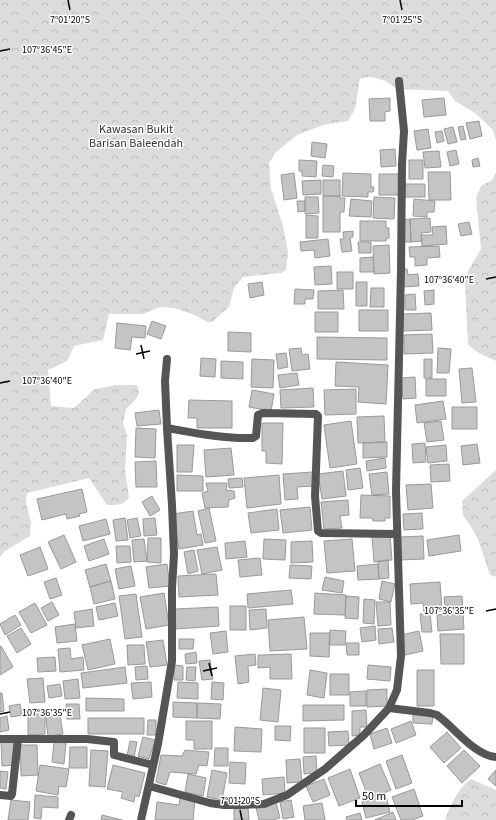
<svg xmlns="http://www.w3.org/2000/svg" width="496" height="820" font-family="'Source Sans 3',sans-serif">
<defs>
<pattern id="forest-crowns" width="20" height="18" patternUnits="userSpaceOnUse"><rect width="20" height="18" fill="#dcdcdc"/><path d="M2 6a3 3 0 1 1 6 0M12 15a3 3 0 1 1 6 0" fill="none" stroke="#bbb"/></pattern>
</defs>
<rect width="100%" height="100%" fill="#fff"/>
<path fill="url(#forest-crowns)" d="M0 0H496V140L493 130 475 113 455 101 448 91 397 89 386 81 372 77 360 78 355 109 348 121 323 125 297 135 276 152 269 163 271 189 283 226 288 252 286 270 281 273 243 277 234 288 229 307 212 322H207L195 315 174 308 160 307 143 314H109L103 340 74 346 67 361 48 370 51 406 74 408 95 389 116 385H137L139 392 136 399 126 409 123 423 127 436 125 470 129 497C123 506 118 505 107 505L89 478 27 493 26 503 31 522 30 536 5 551 0 557Z
M496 173V361L479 353 468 345 465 283 468 271 481 249 476 198 481 186 492 180Z
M496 470V577L490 575 477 536 463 515 462 501Z
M471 779 496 790V820H445C450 805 458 789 471 779Z"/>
<path fill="#c4c4c4" stroke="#999" d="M390 98V111L385 112V121H370L369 99Z
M444 98 446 115 424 117 422 100Z
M479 121 482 136 470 139 466 123Z
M463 126 466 139 461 140 458 127Z
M453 127 457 142 448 144 444 129Z
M428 129 431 148 417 150 414 131Z
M442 131 444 141 437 143 435 132Z
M312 142 327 144 325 158 311 156Z
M395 149 396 166 381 167 380 150Z
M456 150 459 164 450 166 447 152Z
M439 151 441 167 425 168 423 152Z
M478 158 480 166 473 167 472 160Z
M299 160 317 161 316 177 302 176V171H299Z
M409 160H423V179H409Z
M323 165 334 166 333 177 322 176Z
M428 172H450L451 200H429Z
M294 173 297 198 284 200 281 175Z
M343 173 371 174V187H374L373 192H368V197L342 196Z
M379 174H398L399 195H379Z
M321 180V194L303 195 302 181Z
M323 180H340V196H323Z
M405 184H425V197H405Z
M323 196H340V198H345L344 212H340V232H323Z
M305 197H318L319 213 305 214Z
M374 197 395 198 394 219 373 218Z
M351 199 372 201 371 217 349 216Z
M414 199 435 201 434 212H427V217L413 216Z
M297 201H305V211L298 212Z
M306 215 318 216V238H306Z
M430 218 431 232 421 233 422 241 411 242 410 219Z
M410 219 411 242H404L403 220Z
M360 221H386V228H389V238H387L386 241H360Z
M469 222 472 234 461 236 458 224Z
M446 226 447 244 422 246 421 235H433L432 227Z
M353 231V237L350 238 352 251 342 252 340 239H344L343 232Z
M328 239 330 256 315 258 314 250 301 251 300 242Z
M358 242H371V253H359Z
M389 245 390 273 374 274 373 246Z
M439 246 440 257 427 258V265L415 266V257H410L409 247Z
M373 257 374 272H360V258Z
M331 266 332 284 315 285 314 267Z
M402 269H407L408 275 418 274 419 286 403 287Z
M337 272H353V289H337Z
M262 282 264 295 250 298 248 284Z
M356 282H367V306H356Z
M371 288H384V307H370Z
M295 289 314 290 313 299H305V304H294Z
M343 290 344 309H318V291Z
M434 290V304L425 305 424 291Z
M415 294 416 310H405V295Z
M359 310H388V331H359Z
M315 312H338V332H315Z
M431 313 432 330 403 331V314Z
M152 321 166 326 161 339 147 334Z
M117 323 146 326 145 338 132 337 130 350 115 348Z
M228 332 251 333V352L228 351Z
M432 334 433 353 404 354V335Z
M317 337 387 338V360L317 359Z
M301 348 302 355 308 354 310 369 292 371 289 349Z
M438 348 451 349 449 373H437Z
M286 353 288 367 278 369 276 354Z
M201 358 216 359 215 377 200 376Z
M252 359 274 360 273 388 251 387Z
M424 359H432V378H424Z
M221 361 243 362V379L221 378Z
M336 362 388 365 386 404 358 402 359 387 335 386Z
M472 368 476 402 462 403 459 369Z
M297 373 299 385 280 388 278 375Z
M415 377 416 398 403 399 401 378Z
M426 379H446V396H426Z
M313 388 314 407 281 408 280 390Z
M356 389V414L325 415 324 390Z
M252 390 274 394 271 411 249 407Z
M189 400 232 401V428H197V418H188Z
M443 401 446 419 417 423 415 405Z
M452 407H477V429H452Z
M159 410 161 424 137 426 135 413Z
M384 416 385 442 358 443 357 417Z
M351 421 357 464 330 468 324 425Z
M441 421 444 440 427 442 424 423Z
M262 423H283L282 464 266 463V451H262Z
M136 428 156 429 155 458 135 457Z
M387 442V457L363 458V443Z
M425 443 426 462 413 463 412 444Z
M477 444 480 463 463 465 461 446Z
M177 445H194L192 472H177Z
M446 445 447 461 428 463 426 447Z
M231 448 234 475 206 477 204 450Z
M385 458 386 468 367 471 366 461Z
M156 461 157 487H136L135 462Z
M449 464 450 481 431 482 430 465Z
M360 468 363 488 348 490 346 470Z
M343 471 346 496 322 499 318 474Z
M313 472V486L297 487 298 499 285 500 283 474Z
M387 472 389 494 372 495 369 474Z
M177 475 203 476V491H177Z
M279 475 281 504 247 508 244 478Z
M242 478 243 487 229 488 228 479Z
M206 483H227L226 490 234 491 235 498 229 500 228 507 205 508 202 493 208 491Z
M431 484 433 508 408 510 406 485Z
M82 489 87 512 79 514 80 516 67 519 66 514 42 520 37 499Z
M361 495 390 496V518H385V521H373L372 518H360Z
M152 496 160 510 150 516 142 502Z
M348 500 349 515 340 516 342 528 324 529 321 502Z
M310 507 312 530 283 533 280 510Z
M209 508 216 541 205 543 198 511Z
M277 509 279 530 251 533 248 513Z
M193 511 197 535 201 534 203 545 179 549 173 514Z
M422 513 423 529 404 530 403 514Z
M125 518 128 540 116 541 113 520Z
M137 518 141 536 130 538 127 520Z
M155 518 157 535 144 536 143 519Z
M106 519 110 534 83 541 79 526Z
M64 535 76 562 61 569 48 542Z
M390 535 392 560 374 562 372 537Z
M459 535 461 551 429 556 427 540Z
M423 536 424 559 400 560 399 537Z
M148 538H161V563L147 562Z
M104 539 109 554 89 561 84 546Z
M144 539 147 561 134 562 132 540Z
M264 539 286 540 285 560 263 559Z
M352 539 355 571 327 573 324 541Z
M245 541 247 557 226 559 225 543Z
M312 541 313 562 291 563V542Z
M116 546H130L131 562 117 563Z
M40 547 48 569 28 576 20 555Z
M217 547 222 570 202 574 197 550Z
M194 550 198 571 188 574 184 552Z
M260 558 262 575 240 577 238 560Z
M388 560 389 578 379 579 378 561Z
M106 564 111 581 90 587 85 570Z
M167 564 170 586 149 588 146 567Z
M378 564 379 579 358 580 357 566Z
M290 565 312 566 311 579 289 578Z
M131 566 135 586 119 589 115 569Z
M216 574 218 595 179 597 178 576Z
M325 577 344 581 342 593 322 590Z
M56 578 62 595 50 599 44 582Z
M111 581 115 599 94 604 90 587Z
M382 581 395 584 391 602 379 599Z
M440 582 442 611 424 612 423 603 411 604 410 584Z
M291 590 293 604 248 608 247 594Z
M164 593 169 625 146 629 140 597Z
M315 593 346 595 345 615 314 614Z
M136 594 142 637 125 639 119 596Z
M346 596 359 597 358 619 345 618Z
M462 596 464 629 438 631 437 615 446 614 444 597Z
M364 599 375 600 374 624 363 623Z
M52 602 59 615 48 621 41 608Z
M376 602H390L391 625 378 626Z
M35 603 47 625 31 633 19 612Z
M115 603 118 616 99 620 96 607Z
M230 606H246V630H230Z
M218 607 219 626 176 629 175 609Z
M92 609 94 626 76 628 74 612Z
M266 609 267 628 250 630 249 610Z
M420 614H430L432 632H422Z
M15 615 21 625 5 635 0 624Z
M304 617 307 649 270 651 268 620Z
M75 624 77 641 57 643 55 627Z
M375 626 376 640 362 642 360 628Z
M21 628 31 644 17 653 7 636Z
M392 628 394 642 379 644 378 629Z
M330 630 346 631 345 645H329Z
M226 631 228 652 213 654 210 633Z
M419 631 423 651 405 655 401 635Z
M310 633H330L329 657 310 656Z
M440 634H464V664H441Z
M110 639 115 664 88 670 82 645Z
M179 639H194L193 649H179Z
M163 640 167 665 150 667 146 642Z
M346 643H359V655H347Z
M127 645H144L145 664 128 665Z
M1 646 13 667 0 675V647Z
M70 648 71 659 83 657 84 670 60 672 58 649Z
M196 652 197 663 186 664 185 654Z
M255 654 256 665 248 666 249 682 238 684 235 656Z
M291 654 292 679H270V667L258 668V655Z
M55 657 56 671 38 672 37 658Z
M210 660 213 679 202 680 199 661Z
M174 665 183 666V680H174Z
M368 665 391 667 390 681 367 679Z
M147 666 148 679 136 680 135 667Z
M125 667 127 683 83 688 81 673Z
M187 667H196L195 681 186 680Z
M310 670 327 673 324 698 307 695Z
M417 670H434V706H417Z
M330 674H349V695H330Z
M43 678 45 702 30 703 27 679Z
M78 679 80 698 65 699 63 681Z
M151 682 152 697 133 699 131 683Z
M178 682 198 683V699L177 698Z
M212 682 224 683 223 700 211 699Z
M60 684 62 696 49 698 47 686Z
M263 688 281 690 278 722 260 720Z
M387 689V706L367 707V690Z
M366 691V706H350V692Z
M0 693H2L4 711 0 712Z
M86 698 124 699V711H86Z
M173 702 197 703V718L173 717Z
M197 703 221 704 220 719 197 718Z
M20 704 22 715 11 717 9 706Z
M66 704H79L80 719H67Z
M303 705H344V720L303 721Z
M59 709 63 734 48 736 45 711Z
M366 710 367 727H360V735L352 736V711Z
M413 713 433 715 432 724 413 723Z
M28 714H45V734L28 735Z
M7 716 9 730 0 732V718Z
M88 718H144V734H88Z
M148 720H156V735H147Z
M186 721H212V749H194V740H186Z
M411 721 416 735 396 743 391 729Z
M275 726H291L290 741 275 740Z
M235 727 262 729 261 752 234 751Z
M304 728H325V753H304Z
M387 728 392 743 374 749 370 734Z
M348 731 349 745 329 746 328 732Z
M447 732 461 748 444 763 430 747Z
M143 737 155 740 149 759 138 756Z
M1 741H14L15 765 2 766Z
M130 741 137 742 134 757 127 756Z
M54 742 66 743 64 764 52 762Z
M20 745H37L38 775 21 776Z
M70 747H87V768H69Z
M215 748H228V766H214Z
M91 750 108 751 105 787 89 786Z
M185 750 209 752 207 766 199 765 196 774 170 772 166 785 156 782 161 755 182 756Z
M464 750 480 766 462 783 447 766Z
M402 755 412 783 396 789 386 761Z
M316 756 317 773 304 774 303 757Z
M300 759 302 782 287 783 286 760Z
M230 762 246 763 245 784 229 783Z
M380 764 391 790 369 799 359 773Z
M40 765 69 769 66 787 59 786 58 795 36 791Z
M113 765 145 773 139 797 135 795 134 802 121 798 123 792 107 789Z
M350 769 360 798 339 806 328 778Z
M212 770 227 773 222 800 207 797Z
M496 770V786L488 779Z
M0 771 8 772 6 789 0 788Z
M188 774 206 778 203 796 185 792Z
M284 777 285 793 263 795 262 779Z
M324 779 330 795 313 802 306 786Z
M414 789 423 816 412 820H401L392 797Z
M35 795 58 797V808L42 807 41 819 34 818Z
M386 796 390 812 366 818 362 802Z
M180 797 195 799 193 820H155L157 802 179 805Z
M11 800 30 802 28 820H8Z
M291 800 294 817 283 819 280 802Z
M276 803 280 818 273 820H259L256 807Z
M322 803 325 820H305L303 806Z
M248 808 249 820H234V809Z
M393 812 396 820H375Z
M360 813 362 820H347L346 817Z
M102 815 122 820H101Z"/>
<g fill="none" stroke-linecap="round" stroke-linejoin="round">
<path stroke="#555" stroke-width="8" d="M167 428C195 433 225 439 253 438L256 436 258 415 263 413 316 414 318 416 315 496 318 531 321 533 397 534
M389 708 430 713 437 715C454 727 475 756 496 757
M0 739H87L114 742V755L153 765
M149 786 210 803 224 805H241L264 804 287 795 325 769 364 735 389 708 397 690 401 656 396 491 401 270 402 164 404 131 399 81
M0 795 11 796 12 794 18 739
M69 820 71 815
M141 820 158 744 172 661V589L174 554 172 505 167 428 165 381 167 359"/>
</g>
<path fill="none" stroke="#000" stroke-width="1.5" d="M68 0 70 10M400 0 402 10M0 51 10 49M486 279 496 277M141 345 144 359M136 354 150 351M0 383 10 381M486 611 496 609M209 663 212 676M203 671 217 668M0 714 10 712M240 810 242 820"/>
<g text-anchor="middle" stroke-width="3" stroke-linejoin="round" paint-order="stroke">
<g font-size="12" fill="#333" stroke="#fff">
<text x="136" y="133">Kawasan Bukit<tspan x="136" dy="14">Barisan Baleendah</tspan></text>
</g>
</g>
<g font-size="10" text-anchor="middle" fill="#000" stroke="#fff" stroke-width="3" stroke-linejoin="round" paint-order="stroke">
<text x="70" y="23">7°01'20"S</text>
<text x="402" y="23">7°01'25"S</text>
<text x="47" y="53">107°36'45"E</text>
<text x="449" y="283">107°36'40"E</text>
<text x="47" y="384">107°36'40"E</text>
<text x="449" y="614">107°36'35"E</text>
<text x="47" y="716">107°36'35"E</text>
<text x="240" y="804">7°01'20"S</text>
</g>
<path d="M356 800v6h106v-6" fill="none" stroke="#000000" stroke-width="2"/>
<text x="362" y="800" font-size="12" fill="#000000" stroke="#ffffff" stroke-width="3" paint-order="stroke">50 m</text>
</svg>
